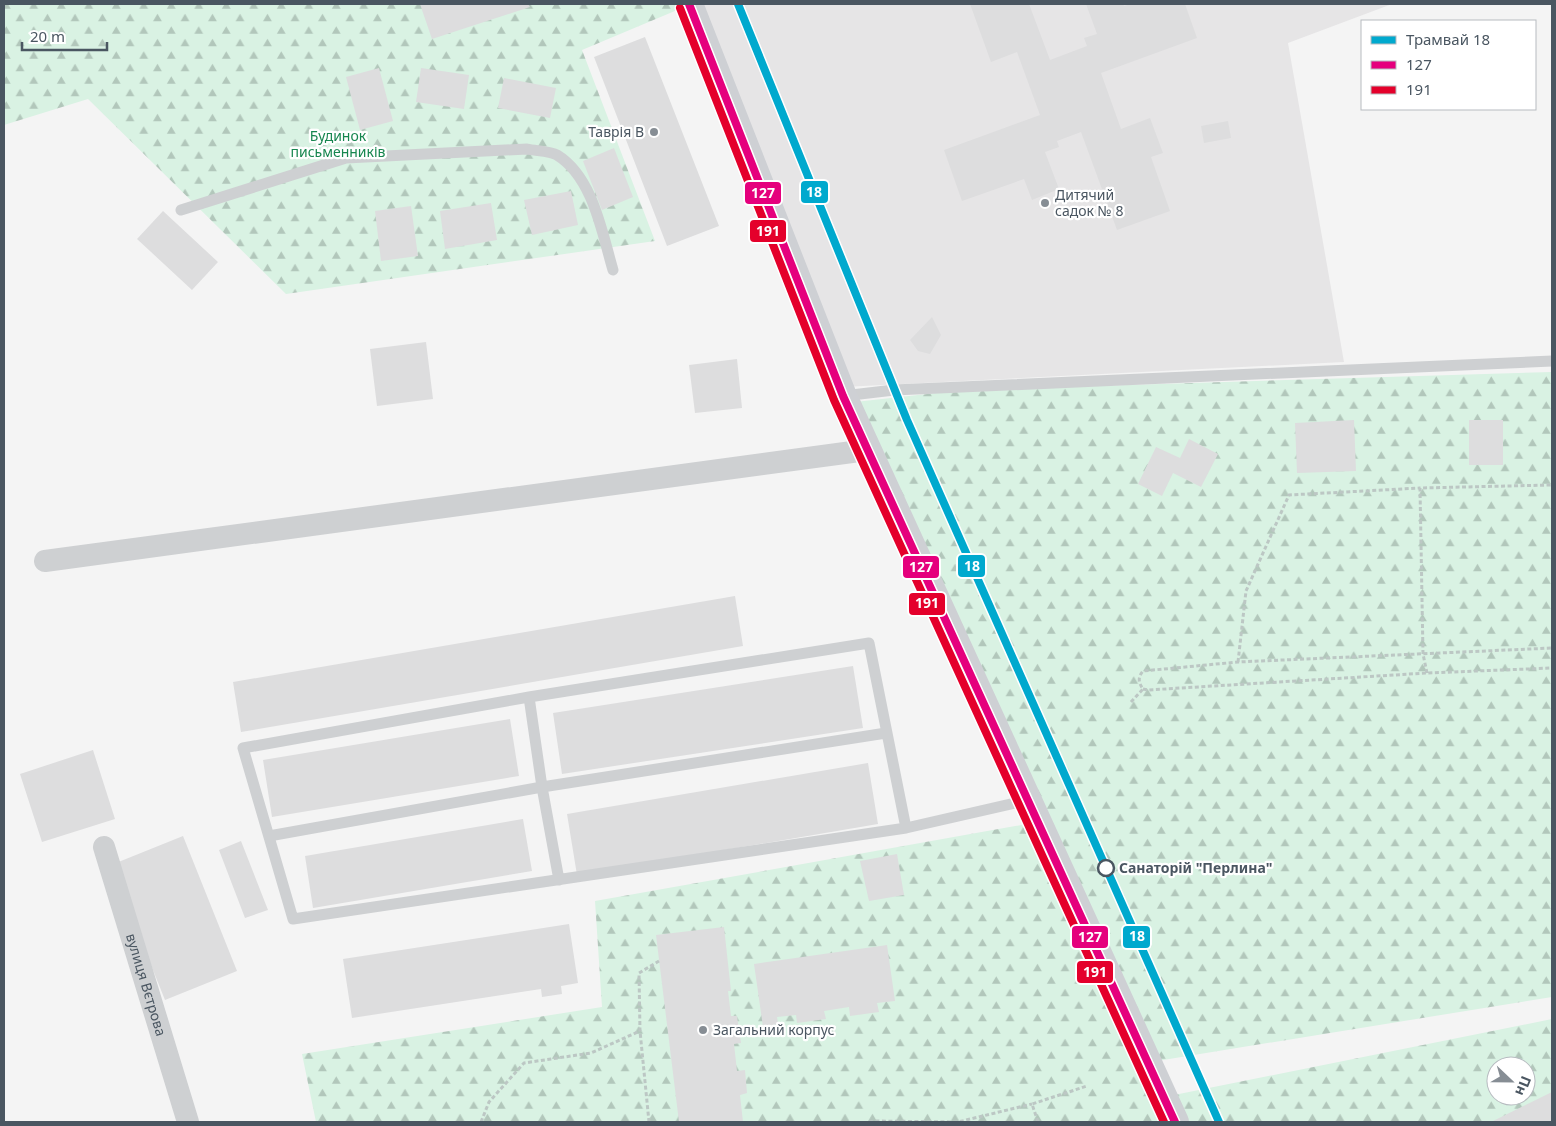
<svg xmlns="http://www.w3.org/2000/svg" width="1556" height="1126" font-family="'Noto Sans',sans-serif">
<defs>
<pattern id="forest-firs" width="22" height="20" patternUnits="userSpaceOnUse" patternTransform="scale(1.25)"><rect width="22" height="20" fill="#d9f2e3"/><path d="M5 1l3.5 6h-7zM16 11l3.5 6h-7z" fill="#b2c7bb"/></pattern>
</defs>
<rect width="100%" height="100%" fill="#f4f4f4"/>
<path fill="#e6e5e6" d="M698 4H1392L1288 43 1344 362 843 387Z"/>
<path fill="url(#forest-firs)" fill-rule="evenodd" d="M4 4H680L682 8 582 50 655 241 286 294 88 99 4 125Z
M1552 372V997L1157 1061 855 402 963 390Z
M1027 824 1162 1122H316L302 1054 602 1007 595 901Z
M1552 1019V1122H1187L1174 1095ZM1496 1066H1526V1096H1496Z"/>
<path fill="#ddddde" d="M420 4H528L530 7 432 39Z
M970 4H1029L1050 60 1087 46 1084 38 1097 34 1086 4H1123L1124 6 1131 4H1185L1197 38 1101 73 1121 129 1150 118 1163 153 1151 157 1170 211 1117 230 1081 132 1057 141 1059 147 1045 152 1059 189 1032 200 1024 179 962 201 944 150 1040 115 1017 52 991 62Z
M645 37 719 226 667 246 594 57Z
M379 68 393 121 360 130 346 77Z
M421 68 469 75 464 109 416 102Z
M504 78 556 88 550 118 498 108Z
M1228 121 1231 138 1204 143 1201 126Z
M614 148 633 197 602 210 583 161Z
M571 191 578 225 532 235 524 200Z
M491 203 497 240 445 249 440 211Z
M411 206 418 256 381 261 375 211Z
M163 211 218 262 192 290 137 239Z
M932 317 941 335 930 354 918 351 910 340Z
M426 342 433 399 377 406 370 349Z
M737 359 742 408 695 413 689 365Z
M1354 420 1356 471 1297 473 1295 423Z
M1469 420H1503V465H1469Z
M1189 439 1218 454 1201 487 1173 473 1162 496 1138 484 1156 447 1180 458Z
M735 596 743 646 241 732 233 682Z
M853 666 863 728 562 774 553 713Z
M510 719 519 776 272 817 263 760Z
M93 750 115 819 42 842 20 774Z
M868 763 878 824 577 875 567 814Z
M523 819 532 871 313 908 305 856Z
M183 836 237 971 165 1000 111 865Z
M241 841 268 910 245 918 219 850Z
M897 854 904 895 869 901 860 861Z
M569 924 578 983 561 986 562 994 542 997 541 989 352 1018 343 959Z
M724 927 731 991H728L731 1016H737L741 1043 734 1044 737 1071 745 1070 747 1093 740 1095 743 1122H679L656 935Z
M887 945 895 1001 877 1003 879 1012 850 1016 849 1007 824 1011 826 1019 797 1023 796 1015 777 1017 778 1024 763 1027 754 964Z
M1552 1092V1122H1491Z"/>
<g fill="none" stroke-linecap="round" stroke-linejoin="round">
<path stroke="#bcc7c4" stroke-width="3" stroke-dasharray="4 2.5" stroke-linecap="butt" d="M1238 662 1246 591 1289 495 1420 488
M1427 673 1423 654 1420 488 1552 485
M1143 689 1148 690 1427 673 1552 668
M1131 702 1143 689C1138 682 1138 677 1143 671L1238 662 1552 648
M481 1122 489 1102 524 1063 591 1053 640 1031
M649 1122 640 1031 639 973 659 961
M869 1122 875 1121 958 1122 1032 1104
M1038 1122 1032 1104 1087 1086"/>
<path stroke="#ced0d2" stroke-width="11" d="M181 210 346 158 527 149C536 151 550 151 557 155 593 177 602 233 613 270
M843 396 894 390 1552 361
M529 697 542 787 559 880
M906 828 869 643 529 697 243 748 293 919 906 828 1028 800
M269 836 542 787 886 733"/>
<g stroke="#ced0d2" stroke-width="22">
<path d="M45 561 867 450"/>
<path id="s1" d="M104 847 188 1122"/>
</g>
<path stroke="#ced0d4" stroke-width="28" d="M689 4 843 396 1175 1122"/>
<g stroke="#fff" stroke-width="11">
<path id="bus-1" d="M689 4 843 396 1175 1122"/>
</g>
<g stroke="#fff" stroke-width="11">
<path id="bus-2" d="M680 8 834 400 1164 1122"/>
</g>
<use href="#bus-1" stroke="#e5007d" stroke-width="8"/>
<use href="#bus-2" stroke="#e4002b" stroke-width="8"/>
<g stroke="#fff" stroke-width="11">
<path id="tram-1" d="M738 4 907 420 1219 1122"/>
</g>
<use href="#tram-1" stroke="#00a9ce" stroke-width="8"/>
</g>
<g fill="#868d94" stroke="#fff" stroke-width="2">
<circle cx="654" cy="132" r="5"/>
<circle cx="1045" cy="203" r="5"/>
<circle cx="703" cy="1030" r="5"/>
</g>
<circle fill="#fff" stroke="#4a5661" stroke-width="2.5" cx="1106" cy="868" r="8"/>
<g text-anchor="middle" stroke-width="4.5" stroke-linejoin="round" paint-order="stroke">
<g font-size="14" fill="#4a5661" stroke="#fff" text-anchor="start">
<text x="644" y="137" text-anchor="end">Таврія В</text>
<text x="1055" y="200">Дитячий<tspan x="1055" dy="16">садок № 8</tspan></text>
<text x="713" y="1035">Загальний корпус</text>
</g>
<g font-size="14" fill="#17864f" stroke="#fff">
<text x="338" y="141">Будинок<tspan x="338" dy="16">письменників</tspan></text>
</g>
<g font-size="14" font-weight="bold" fill="#4a5661" stroke="#fff" text-anchor="start">
<text x="1119" y="873">Санаторій "Перлина"</text>
</g>
<g font-size="14" fill="#4a5661" stroke="#fff">
<text dy="5" stroke="none"><textPath href="#s1" startOffset="144">вулиця Вєтрова</textPath></text>
</g>
</g>
<g stroke="#fff" stroke-width="2">
<rect x="800" y="180" width="29" height="24" rx="5" fill="#00a9ce"/>
<rect x="744" y="181" width="38" height="24" rx="5" fill="#e5007d"/>
<rect x="749" y="219" width="38" height="24" rx="5" fill="#e4002b"/>
<rect x="957" y="554" width="29" height="24" rx="5" fill="#00a9ce"/>
<rect x="902" y="555" width="38" height="24" rx="5" fill="#e5007d"/>
<rect x="908" y="592" width="38" height="24" rx="5" fill="#e4002b"/>
<rect x="1122" y="925" width="29" height="24" rx="5" fill="#00a9ce"/>
<rect x="1071" y="925" width="38" height="24" rx="5" fill="#e5007d"/>
<rect x="1076" y="960" width="38" height="24" rx="5" fill="#e4002b"/>
</g>
<g font-size="14" text-anchor="middle" font-weight="bold" fill="#fff">
<text x="814" y="197">18</text>
<text x="763" y="198">127</text>
<text x="768" y="236">191</text>
<text x="972" y="571">18</text>
<text x="921" y="572">127</text>
<text x="927" y="608">191</text>
<text x="1137" y="941">18</text>
<text x="1090" y="942">127</text>
<text x="1095" y="977">191</text>
</g>
<rect width="1556" height="1126" fill="none" stroke="#4a5661" stroke-width="10"/>
<rect x="1361" y="20" width="175" height="90" fill="#ffffff" stroke="#b7bbc0"/>
<rect x="1371" y="36" width="25" height="8" fill="#00a9ce" stroke="#b7bbc0"/>
<text x="1406" y="45" font-size="15" fill="#4a5661">Трамвай 18</text>
<rect x="1371" y="61" width="25" height="8" fill="#e5007d" stroke="#b7bbc0"/>
<text x="1406" y="70" font-size="15" fill="#4a5661">127</text>
<rect x="1371" y="86" width="25" height="8" fill="#e4002b" stroke="#b7bbc0"/>
<text x="1406" y="95" font-size="15" fill="#4a5661">191</text>
<g transform="translate(1511 1081) rotate(112)"><circle r="24" fill="#ffffff" stroke="#b7bbc0"/>
<path d="M0-4L9 19L0 12L-9 19Z" fill="#868d94"/>
<text y="-8" font-size="14" font-weight="bold" text-anchor="middle" fill="#4a5661">Пн</text>
</g>
<path d="M22 42v8h85v-8" fill="none" stroke="#4a5661" stroke-width="2.5"/>
<text x="30" y="42" font-size="15" fill="#4a5661" stroke="#ffffff" stroke-width="4" paint-order="stroke">20 m</text>
</svg>
